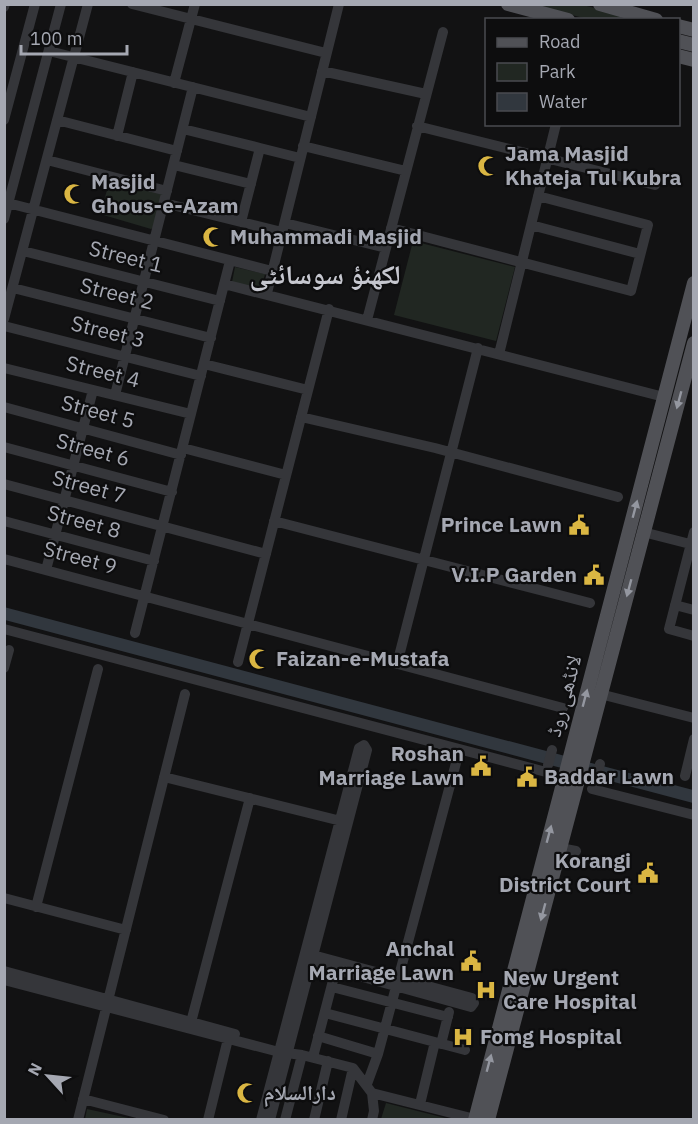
<svg xmlns="http://www.w3.org/2000/svg" width="698" height="1124" font-family="'IBM Plex Sans','Noto Naskh Arabic',sans-serif">
<rect width="100%" height="100%" fill="#121213"/>
<path fill="#212722" d="M530 5H583L622 15 621 19H588Z
M110 180 168 195 160 225 151 229 100 214Z
M413 241 515 267 496 341 394 315Z
M235 267 265 274 261 289 232 282Z
M386 1103 449 1119H381Z
M87 1109 133 1119H85Z"/>
<path fill="#31373e" d="M4 607 693 790V803L5 620Z"/>
<g fill="none" stroke-linecap="round" stroke-linejoin="round">
<path stroke="#35363a" stroke-width="10" d="M132 4 326 53
M4 7 5 4
M49 51 311 117
M322 71 426 94
M174 83 195 4
M4 120 35 4
M57 120 177 151
M417 126 655 185
M183 129 260 148
M117 136 133 72
M303 146 406 171
M47 160 167 191
M174 165 251 184
M4 202 272 271
M164 203 282 232
M4 219 61 4
M241 222 260 148 300 158
M285 223 386 248
M531 225 640 254
M391 228 631 291 648 225 538 196
M23 251 220 301
M224 284 664 397
M13 288 211 338
M267 293 339 4
M4 319 88 4
M367 320 443 32
M4 326 201 376
M499 354 556 124
M204 364 308 390
M4 368 191 414
M115 395 193 87
M4 407 181 455
M301 417 435 448 618 497
M4 447 172 492
M183 448 286 475
M4 484 266 554
M4 521 154 561
M274 521 590 603
M643 532 694 545
M694 532 669 629 694 636
M4 559 563 708
M46 570 93 390
M675 605 694 610
M4 629 546 772
M135 633 230 261
M238 662 329 309
M397 664 478 348
M4 668 9 650
M600 694 694 718
M548 765 552 750
M685 776 694 739
M164 777 345 822
M596 778 600 764
M592 789 694 815
M560 848 576 851
M4 898 126 930
M36 907 98 669
M305 961 471 1007 474 1003 472 998 309 954
M4 971 235 1034
M4 980 279 1052 302 1055 353 1068 372 1093 374 1111 372 1120
M332 987 448 1017
M325 1013 465 1050
M190 1026 250 798
M318 1036 378 1054
M441 1044 449 1012
M313 1057 336 969
M367 1084 378 1054 456 763
M372 1093 475 1119
M83 1099 164 1120
M420 1104 435 1042
M78 1120 185 694
M208 1120 228 1039
M261 1120 359 748 364 745 367 750 270 1120
M285 1120 302 1055
M314 1120 328 1061
M341 1120 353 1068"/>
<path stroke="#505156" stroke-width="14" d="M508 4 568 20
M600 4 656 20
M678 26 694 30
M678 41 694 45
M678 56 694 60
M475 1120 694 283
M488 1120 694 343"/>
</g>
<defs><path id="oneway-solid" d="M-6-.8H1V-3.2L6.5 0L1 3.2V.8H-6Z" transform="scale(1.5)"/></defs>
<g fill="#9497a0">
<use href="#oneway-solid" transform="translate(679 400) rotate(105)"/>
<use href="#oneway-solid" transform="translate(635 509) rotate(-75)"/>
<use href="#oneway-solid" transform="translate(629 588) rotate(105)"/>
<use href="#oneway-solid" transform="translate(585 698) rotate(-75)"/>
<use href="#oneway-solid" transform="translate(549 834) rotate(-75)"/>
<use href="#oneway-solid" transform="translate(543 912) rotate(105)"/>
<use href="#oneway-solid" transform="translate(489 1063) rotate(-75)"/>
</g>
<defs>
<g id="mosque-bare" transform="scale(1.62)"><path d="M3.5-4.9A6 6 0 1 0 3.5 4.9A5 5 0 1 1 3.5-4.9Z" fill="#dab643" stroke="#0d0d0e" stroke-width="2.5" paint-order="stroke"/></g>
<g id="civic-bare" transform="scale(1.62)"><path d="M-.6-6.5H3V-4.5H.6V-3L4-1V1h2V6H-6V1h2V-1L-.6-3ZM-1.2 2.5V6h2.4V2.5Z" fill="#dab643" stroke="#0d0d0e" stroke-width="2.5" paint-order="stroke"/></g>
<g id="hospital-bare" transform="scale(1.62)"><path d="M-5-5h3v3.5h4V-5h3V5h-3V1.5h-4V5h-3Z" fill="#dab643" stroke="#0d0d0e" stroke-width="2.5" paint-order="stroke"/></g>
</defs>
<g fill-rule="evenodd">
<use href="#mosque-bare" x="488" y="166"/>
<use href="#mosque-bare" x="74" y="194"/>
<use href="#mosque-bare" x="213" y="237"/>
<use href="#civic-bare" x="579" y="525"/>
<use href="#civic-bare" x="594" y="575"/>
<use href="#mosque-bare" x="259" y="659"/>
<use href="#civic-bare" x="481" y="766"/>
<use href="#civic-bare" x="527" y="777"/>
<use href="#civic-bare" x="648" y="873"/>
<use href="#civic-bare" x="471" y="961"/>
<use href="#hospital-bare" x="486" y="990"/>
<use href="#hospital-bare" x="463" y="1037"/>
<use href="#mosque-bare" x="247" y="1093"/>
</g>
<g text-anchor="middle" stroke-width="4.5" stroke-linejoin="round" paint-order="stroke">
<g font-size="21" font-weight="bold" fill="#a5a8b2" stroke="#0d0d0e" text-anchor="start">
<text x="505" y="161">Jama Masjid<tspan x="505" dy="24">Khateja Tul Kubra</tspan></text>
<text x="91" y="189">Masjid<tspan x="91" dy="24">Ghous-e-Azam</tspan></text>
<text x="230" y="244">Muhammadi Masjid</text>
<text x="562" y="532" text-anchor="end">Prince Lawn</text>
<text x="577" y="582" text-anchor="end">V.I.P Garden</text>
<text x="276" y="666">Faizan-e-Mustafa</text>
<text x="464" y="761" text-anchor="end">Roshan<tspan x="464" dy="24">Marriage Lawn</tspan></text>
<text x="544" y="784">Baddar Lawn</text>
<text x="631" y="868" text-anchor="end">Korangi<tspan x="631" dy="24">District Court</tspan></text>
<text x="454" y="956" text-anchor="end">Anchal<tspan x="454" dy="24">Marriage Lawn</tspan></text>
<text x="503" y="985">New Urgent<tspan x="503" dy="24">Care Hospital</tspan></text>
<text x="480" y="1044">Fomg Hospital</text>
<text x="264" y="1100">دارالسلام</text>
</g>
<g font-size="21" fill="#a5a8b2" stroke="#0d0d0e">
<text transform="translate(126 257) rotate(14)" y="7">Street 1</text>
<text transform="translate(117 294) rotate(14)" y="7">Street 2</text>
<text transform="translate(108 332) rotate(14)" y="7">Street 3</text>
<text transform="translate(103 372) rotate(14)" y="7">Street 4</text>
<text transform="translate(98 412) rotate(15)" y="7">Street 5</text>
<text transform="translate(93 450) rotate(15)" y="7">Street 6</text>
<text transform="translate(89 487) rotate(15)" y="7">Street 7</text>
<text transform="translate(84 522) rotate(15)" y="7">Street 8</text>
<text transform="translate(80 558) rotate(15)" y="7">Street 9</text>
<text transform="translate(564 696) rotate(-75)" y="7">لانڈھی روڈ</text>
</g>
<g font-size="27" font-weight="bold" fill="#c6c7cf" stroke="#0d0d0e">
<text x="325" y="284">لکھنؤ سوسائٹی</text>
</g>
</g>
<rect width="698" height="1124" fill="none" stroke="#a5a8b2" stroke-width="12"/>
<rect x="485" y="18" width="195" height="108" fill="#0d0d0e" stroke="#4a4b50" stroke-width="1.5"/>
<rect x="497" y="38" width="30" height="9" fill="#505156" stroke="#4a4b50" stroke-width="1.5"/>
<text x="539" y="48" font-size="18" fill="#a5a8b2">Road</text>
<rect x="497" y="63" width="30" height="18" fill="#212722" stroke="#4a4b50" stroke-width="1.5"/>
<text x="539" y="78" font-size="18" fill="#a5a8b2">Park</text>
<rect x="497" y="93" width="30" height="18" fill="#31373e" stroke="#4a4b50" stroke-width="1.5"/>
<text x="539" y="108" font-size="18" fill="#a5a8b2">Water</text>
<g transform="translate(48 1076) rotate(297)" stroke="#0d0d0e" stroke-width="4.5" paint-order="stroke">
<path d="M0-4.5L10 22L0 15L-10 22Z" fill="#a5a8b2"/>
<text y="-9" font-size="16" font-weight="bold" text-anchor="middle" fill="#a5a8b2">N</text>
</g>
<path d="M21 45v9h106v-9" fill="none" stroke="#a5a8b2" stroke-width="3"/>
<text x="30" y="45" font-size="18" fill="#a5a8b2" stroke="#0d0d0e" stroke-width="4.5" paint-order="stroke">100 m</text>
</svg>
